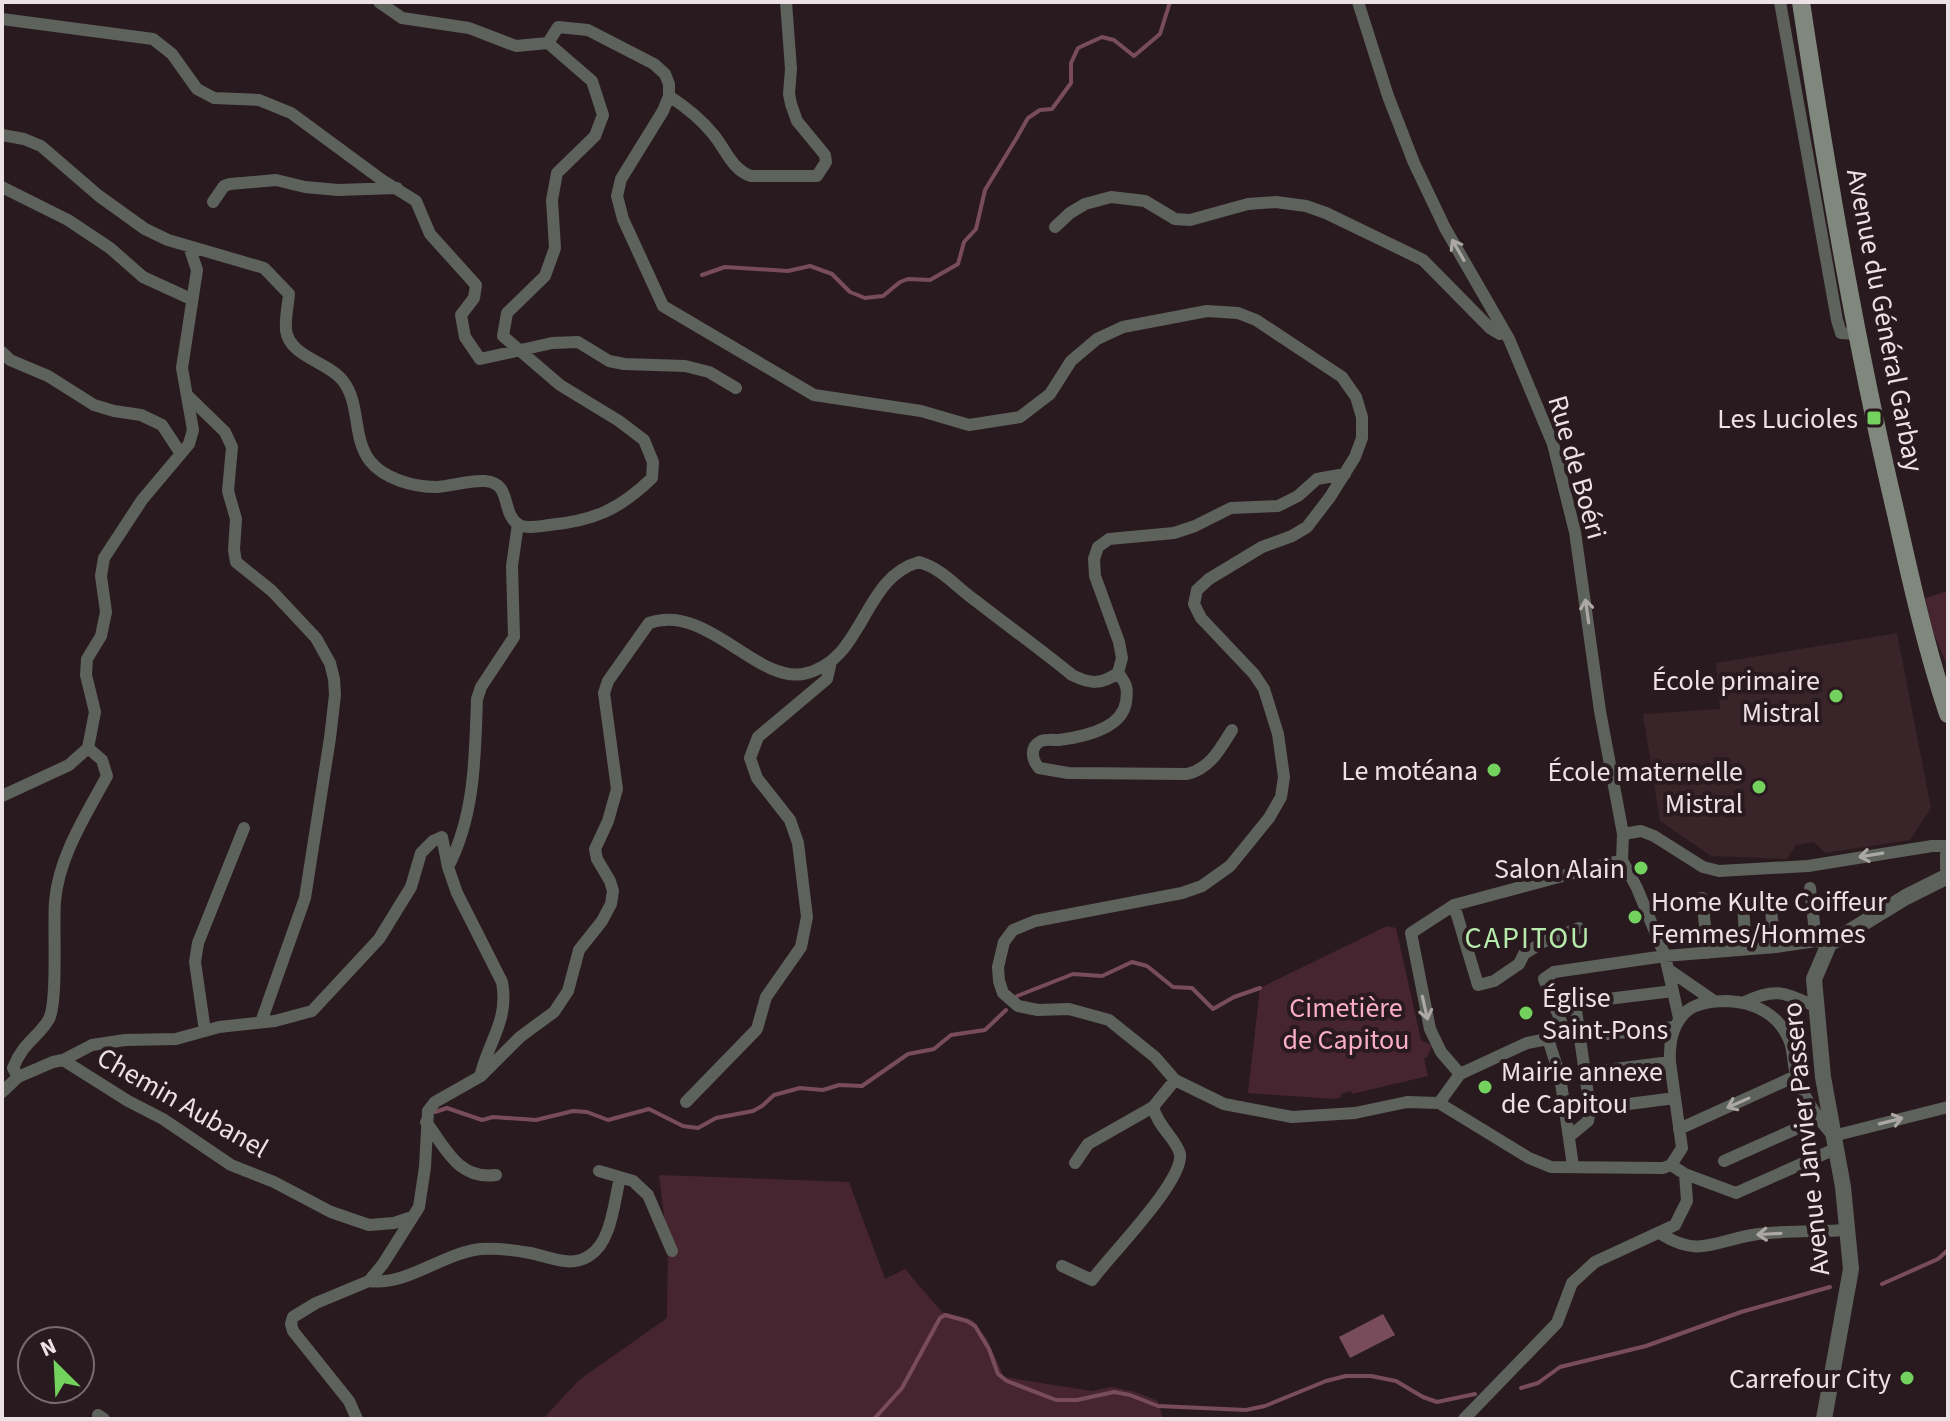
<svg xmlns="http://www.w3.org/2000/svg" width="1950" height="1421" font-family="'Source Sans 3',sans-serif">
<rect width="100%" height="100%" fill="#291a1f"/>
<path fill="#39242a" d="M1897 633 1931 808 1910 840 1825 853 1814 842 1796 845 1787 859 1711 856 1660 821 1643 714 1720 709 1716 663Z"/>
<path fill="#472530" d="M1948 591V668L1933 632 1925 598Z
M1387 926 1396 928 1421 1040 1432 1045 1427 1057 1424 1058 1428 1076 1352 1094 1351 1091 1341 1094V1097L1334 1099 1248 1093 1260 988Z
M659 1175 849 1182 885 1279 905 1269 942 1312 973 1320 987 1339 1004 1377 1092 1391 1111 1387 1132 1391 1158 1401 1163 1419H543L579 1380 667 1318 668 1249Z"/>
<path fill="#794c5b" d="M1383 1314 1395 1335 1350 1358 1339 1337Z"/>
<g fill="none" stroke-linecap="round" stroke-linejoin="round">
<path stroke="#794c5b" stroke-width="4" d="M702 275 725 267 788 271 810 266 832 274 850 292 865 298 883 296 900 282 908 279 930 280 958 264 964 242 976 229 985 190 1016 139 1028 118 1040 110 1052 109 1071 83V63L1078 48 1102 37 1114 40 1134 56 1160 34 1170 2
M1017 996 1073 974 1102 976 1132 962 1147 966 1173 987 1192 988 1213 1009 1234 997 1260 988
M435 1112 447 1108 482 1120 493 1117 536 1120 573 1111 587 1112 608 1120 649 1109 683 1126 698 1128 716 1118 753 1111 762 1106 774 1095 800 1088 823 1090 839 1085 862 1086 908 1054 934 1049 951 1035 985 1030 1006 1010
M1882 1284 1938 1259 1948 1250
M1521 1388 1538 1383 1560 1367 1646 1346 1741 1312 1830 1287
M874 1419 902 1388 940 1318 945 1315 967 1321 975 1326 989 1349 998 1374 1007 1381 1056 1400H1077L1114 1392 1130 1395 1158 1406 1246 1410 1265 1406 1326 1381 1346 1376H1371L1396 1381 1423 1397 1437 1402 1475 1394"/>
<path stroke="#5d625c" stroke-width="12" d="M379 2 402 18 469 28 516 46 548 43
M1358 2 1388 96 1414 163 1445 228 1509 339 1553 444 1575 532 1600 711 1623 834 1622 860 1637 888 1665 956 1679 1018
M1780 2 1837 320 1841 333 1857 334
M2 19 153 39 172 54 197 89 214 98 259 100 291 113 382 180 416 201 430 234 476 285 474 298 461 315 465 337 480 359 552 343 578 342 609 361 624 364 685 366 709 372 736 388
M669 96C686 107 700 118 713 134 725 148 732 170 751 176H817L826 162 825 155 797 121 791 104 789 94 791 69 786 2
M2 135 24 139 41 146 99 196 145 229 168 240 264 268 289 294C288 305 285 318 286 330 289 357 329 362 343 381 361 404 352 438 370 461 384 479 414 487 436 487 452 486 469 480 485 481 513 483 500 513 519 525 527 529 541 526 549 525 594 521 620 509 652 478L653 462 644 440 619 421 560 385 503 336 507 313 545 276 555 248 552 200 557 173 595 136 603 115 592 81 548 43 558 27 588 30 654 64 665 74 669 84V96L663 111 621 179 617 196 623 219 663 306 814 395 921 411 969 425 1020 417 1050 394 1071 361 1097 339 1123 327 1207 311 1238 313 1256 320 1342 377 1356 397 1362 417V438L1355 457 1330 497 1307 527 1292 536 1262 547 1209 579 1197 590 1194 604 1201 618 1254 674 1264 689 1278 734 1284 777 1281 797 1269 818 1230 866 1202 886 1182 893 1035 921 1013 930 1004 942 998 967 999 981 1003 993 1018 1006 1038 1010 1069 1009 1109 1020 1155 1057 1175 1080 1224 1104 1292 1117 1355 1113 1407 1102 1439 1103 1529 1158 1551 1167 1663 1168 1671 1165 1682 1148 1670 1062C1669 1043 1672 1024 1687 1011 1698 1002 1713 1001 1727 1001 1755 1002 1780 1015 1790 1042 1794 1054 1793 1067 1797 1079 1806 1100 1818 1119 1833 1136L1948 1107
M2 187 68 220 110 248 143 277 191 299
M213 202 224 186 230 184 276 180 305 187 338 190 397 188
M1055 227 1070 213 1085 204 1111 197 1145 201 1175 219 1190 220 1248 204 1276 202 1306 206 1326 213 1423 260 1490 328 1500 334 1505 332
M2 352 10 360 48 376 94 405 114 411 141 415 162 425 181 454
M187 395 225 432 232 447 228 491 236 519 234 550 236 562 272 591 316 638 330 663 334 679 335 695 330 738 305 898 261 1022
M1118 673C1127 684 1128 689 1126 702 1122 729 1082 737 1059 740 1054 740 1046 739 1041 741 1029 747 1032 760 1039 768L1068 773 1187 774C1210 769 1220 749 1232 730
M2 796 69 765 88 748 95 712 86 675 87 659 101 636 106 612 101 576 104 558 142 500 189 444 193 430 182 368 197 270 189 246
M1623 834 1641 831 1654 836 1703 867 1719 871 1808 866 1932 846H1948
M1810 888 1816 941
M1702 898 1708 953
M1454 905 1478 985 1494 981 1519 964 1524 954 1543 942 1579 928
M1746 949 1743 905H1770L1776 947
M1669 970 1714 1001
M1745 1002C1776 987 1785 993 1815 1006
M205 1031 195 962 198 943 244 828
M1579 1037 1674 1027
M1548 1039 1560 1076 1573 1166
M63 1060 128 1101 163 1119 231 1165 274 1182 331 1212 369 1225 394 1223 412 1217
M481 1073C490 1039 509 1019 502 982L457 893 448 867C475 815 475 757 477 699L481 687 514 637 512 566 518 524
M1584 1073 1670 1062
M1460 1074 1441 1052 1430 1029 1411 933 1454 905 1622 860
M18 1077 53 1062 63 1060 92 1045 125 1040 176 1039 219 1027 275 1021 312 1011 379 939 411 887 421 853 433 841 442 837 448 867
M2 1092 18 1077 13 1068C23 1042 38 1038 49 1019 58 1001 53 926 55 901 59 856 86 815 107 776L102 760 88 748
M686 1102 757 1029 766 997 801 947 807 917 798 843 790 820 757 778 750 758 758 737 827 679 831 662
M1439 1103 1460 1074 1527 1043 1548 1039 1562 1024 1544 979 1554 972 1665 956 1776 947 1816 941 1829 944
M1590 1109 1675 1098
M426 1122C446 1148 458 1180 496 1175
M1679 1129 1796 1076
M1570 1136 1588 1121 1590 1109 1575 1003 1673 991
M1724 1161 1818 1119
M1075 1163 1088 1144 1153 1107
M599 1171 633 1181 648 1195 672 1251
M1685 1174 1736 1193 1835 1149
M1661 1234C1699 1258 1715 1241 1752 1235 1783 1230 1816 1232 1847 1230
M1062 1266 1092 1280C1110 1255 1184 1181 1180 1154 1177 1140 1158 1127 1153 1107L1175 1080
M369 1281C408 1286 442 1253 481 1249 497 1248 514 1250 530 1253 550 1257 570 1268 589 1256 612 1242 614 1201 620 1178
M98 1415 104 1419
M357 1419 349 1401 293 1331 291 1324 293 1317 316 1303 369 1281 383 1264 419 1207 425 1167 428 1111 435 1102 481 1076 520 1037 554 1012 568 991 579 950 602 921 611 904 613 891 610 881 597 859 595 849 608 821 617 789 604 693 608 681 649 623C707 603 755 682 803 674 865 662 861 578 919 562 943 569 956 587 976 601 1008 626 1040 649 1072 675 1090 684 1101 685 1118 673L1122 658 1119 642 1095 576 1094 559 1098 547 1109 539 1174 533 1195 526 1231 508 1278 506 1298 496 1317 479 1345 474
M1464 1419 1557 1323 1572 1283 1595 1262 1675 1225 1687 1201 1685 1174 1671 1165"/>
<path stroke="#5d625c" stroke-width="16" d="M1948 855V868
M1824 1419 1851 1269 1843 1187 1823 1077 1814 979 1829 944 1906 897 1948 876"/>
<path stroke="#80887e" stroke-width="18" d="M1801 2C1827 174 1856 345 1896 514 1911 581 1926 648 1948 714"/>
</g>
<defs><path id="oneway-shaft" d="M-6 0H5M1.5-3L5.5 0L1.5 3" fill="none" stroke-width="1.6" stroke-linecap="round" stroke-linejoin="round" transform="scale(2)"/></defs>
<g stroke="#aca8a7">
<use href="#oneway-shaft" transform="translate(1458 250) rotate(-120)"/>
<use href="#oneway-shaft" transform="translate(1587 611) rotate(-98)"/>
<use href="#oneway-shaft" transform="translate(1871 855) rotate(171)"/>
<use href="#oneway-shaft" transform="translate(1425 1008) rotate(77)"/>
<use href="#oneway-shaft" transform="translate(1738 1103) rotate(156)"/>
<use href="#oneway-shaft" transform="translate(1891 1121) rotate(-14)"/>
<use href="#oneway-shaft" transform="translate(1769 1234) rotate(177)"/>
</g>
<g fill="#73d25d" stroke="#291a1f" stroke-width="3">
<rect x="1866" y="410" width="16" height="16" rx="4"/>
<circle cx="1836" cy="696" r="8"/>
<circle cx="1494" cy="770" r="8"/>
<circle cx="1759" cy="787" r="8"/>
<circle cx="1641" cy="868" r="8"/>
<circle cx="1635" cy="917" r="8"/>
<circle cx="1526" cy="1013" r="8"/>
<circle cx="1485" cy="1087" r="8"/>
<circle cx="1907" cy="1378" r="8"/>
</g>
<g text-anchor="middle" stroke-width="8" stroke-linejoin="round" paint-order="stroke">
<g font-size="28" fill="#ece1e4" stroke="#291a1f">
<text transform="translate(1886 320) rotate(79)" y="10">Avenue du Général Garbay</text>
<text transform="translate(1578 467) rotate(74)" y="10">Rue de Boéri</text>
<text transform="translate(183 1102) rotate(30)" y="10">Chemin Aubanel</text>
<text transform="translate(1805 1139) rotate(-96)" y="10">Avenue Janvier Passero</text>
</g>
<g font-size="28" fill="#ece1e4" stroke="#291a1f" text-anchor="end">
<text x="1858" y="428">Les Lucioles</text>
<text x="1820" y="690">École primaire<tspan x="1820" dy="32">Mistral</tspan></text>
<text x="1478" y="780">Le motéana</text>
<text x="1743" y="781">École maternelle<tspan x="1743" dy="32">Mistral</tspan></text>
<text x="1625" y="878">Salon Alain</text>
<text x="1651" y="911" text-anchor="start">Home Kulte Coiffeur<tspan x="1651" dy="32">Femmes/Hommes</tspan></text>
<text x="1542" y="1007" text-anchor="start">Église<tspan x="1542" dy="32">Saint-Pons</tspan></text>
<text x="1501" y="1081" text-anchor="start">Mairie annexe<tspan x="1501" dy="32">de Capitou</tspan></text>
<text x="1891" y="1388">Carrefour City</text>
</g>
<g font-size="28" fill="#faaec6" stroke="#291a1f">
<text x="1346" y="1017">Cimetière<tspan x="1346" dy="32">de Capitou</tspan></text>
</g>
<g font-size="30" letter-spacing="2" fill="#b7ebac" stroke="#291a1f">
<text x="1528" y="948">CAPITOU</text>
</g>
</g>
<rect width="1950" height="1421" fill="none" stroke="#ece1e4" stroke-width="8"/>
<g transform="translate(56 1365) rotate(336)"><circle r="38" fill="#291a1f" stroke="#776a6e" stroke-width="2"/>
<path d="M0-6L14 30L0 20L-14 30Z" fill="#73d25d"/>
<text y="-12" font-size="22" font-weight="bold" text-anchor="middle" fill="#ece1e4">N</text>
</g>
</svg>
